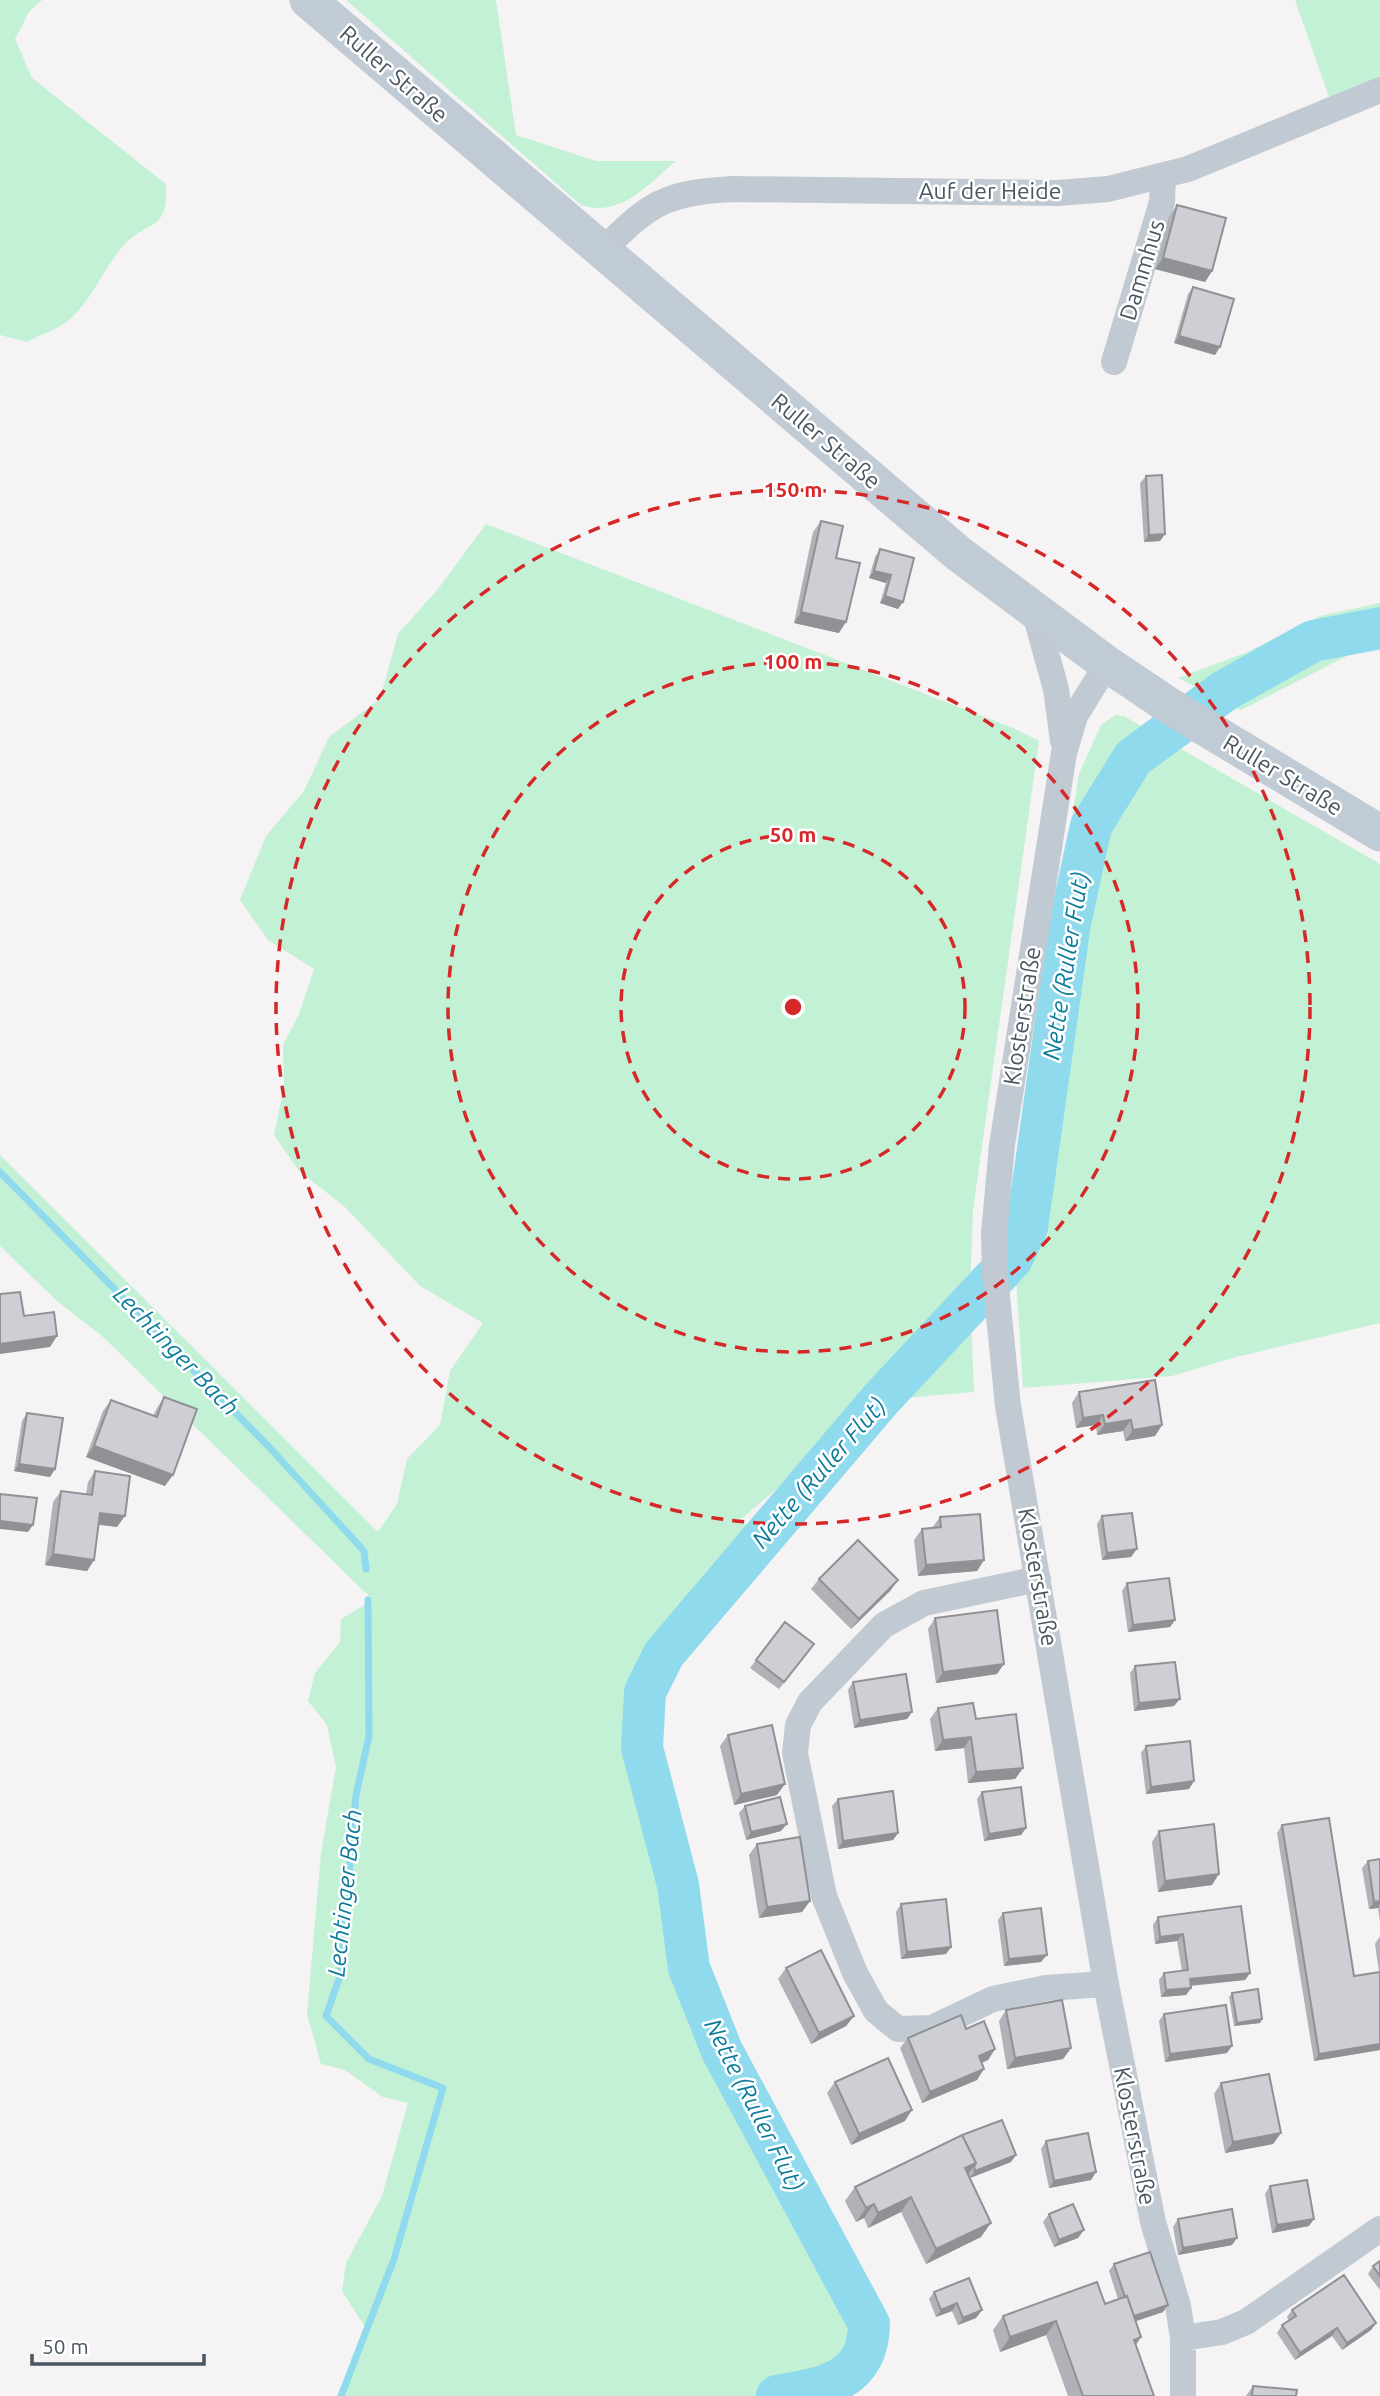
<svg xmlns="http://www.w3.org/2000/svg" width="1380" height="2396" font-family="Ubuntu,sans-serif">
<rect width="100%" height="100%" fill="#f5f3f3"/>
<path fill="#c3f1d5" d="M0 0H42L29 12 15 39 32 78 166 184C169 232 149 219 124 245 104 267 93 299 70 319 59 329 40 335 27 342L0 335Z
M346 0H496L516 135 596 161H676C647 185 621 218 581 205Z
M1295 0H1380V76L1329 97Z
M486 524 1013 728 1039 741 973 1210 970 1294 974 1392 881 1400 740 1520 764 1537 664 1654 645 1692 642 1748 678 1885 679 1985 689 2027 790 2178 869 2324C869 2330 870 2339 868 2346 859 2384 809 2391 777 2396H341L367 2330 342 2291 346 2263 382 2196 408 2103 383 2097 345 2070 321 2064 307 2014 321 1853 336 1767 327 1725 308 1701 315 1673 340 1642 341 1619 373 1600 102 1336 57 1301 0 1246V1155L378 1532 397 1504 407 1459 440 1425 450 1371 483 1323 420 1286 344 1206 299 1171 274 1135 284 1087 283 1045 299 1014 314 969 268 940 240 900 266 836 304 791 329 737 380 699 398 634 438 589Z
M1380 603V639L1241 710 1178 678 1245 653 1320 616Z
M1115 715 1124 716 1380 864V1323L1236 1357 1172 1376 1023 1388 1011 1198 1079 774 1101 725Z"/>
<g fill="none" stroke-linecap="round" stroke-linejoin="round">
<path stroke="#90daee" stroke-width="7" d="M0 1172 270 1448 364 1551 366 1569
M341 2396 394 2259 443 2088 369 2059 326 2016 340 1976 356 1795 369 1736 368 1600"/>
<path stroke="#90daee" stroke-width="42" d="M777 2396C824 2388 868 2382 869 2324L722 2051 689 1968 678 1885 642 1748 645 1692 664 1654 881 1399 1011 1260 1027 1227 1070 923 1091 826 1133 758 1224 691 1313 641 1380 628"/>
<path stroke="#c1cad2" stroke-width="26" d="M602 251C650 203 664 193 733 189L1058 193 1108 189 1188 169 1380 90
M1114 362 1162 202 1163 176
M1034 610 1056 689 1063 741
M1107 664 1075 716 1064 753 1002 1145 994 1234 995 1276 1008 1406 1106 1984 1153 2222 1178 2306 1183 2338V2396
M1038 1579 924 1603 884 1625 810 1702 798 1725 795 1753 824 1896 855 1973 876 2011 898 2029 932 2028 993 1999 1046 1988 1106 1984
M1183 2338 1222 2332 1246 2322 1380 2229"/>
<path stroke="#c1cbd6" stroke-width="37" d="M308 0 959 554 1107 664 1171 707 1380 833"/>
</g>
<path fill="#b0b2b7" d="M1177 205 1212 271 1205 282 1155 269 1169 216Z
M1193 287 1215 355 1174 343 1188 294Z
M1146 476 1165 534 1160 541 1144 542 1140 483Z
M821 521 836 558 839 633 794 623 813 532Z
M880 549 914 558 898 609 880 603 886 583 869 578 875 557Z
M1079 1392 1162 1425 1155 1436 1125 1441 1123 1431 1097 1435 1096 1425 1076 1428 1072 1403Z
M164 1397 165 1486 86 1457 103 1411 111 1400 153 1416 157 1408Z
M27 1413 55 1469 50 1477 14 1471 22 1421Z
M95 1471 117 1527 99 1524 94 1560 87 1571 45 1565 53 1502 61 1491 86 1494 88 1482Z
M1102 1516 1131 1557 1102 1560 1097 1524Z
M940 1517 984 1560 977 1571 918 1576 914 1540 922 1529 932 1528Z
M819 1579 898 1580 890 1591 851 1629 811 1589Z
M1127 1583 1175 1620 1170 1627 1128 1632 1122 1591Z
M935 1618 997 1674 936 1683 928 1629Z
M785 1622 809 1651 779 1689 750 1668Z
M1135 1666 1174 1706 1134 1711 1130 1673Z
M853 1682 912 1712 907 1719 854 1728 848 1690Z
M938 1708 976 1719 1023 1768 1015 1779 968 1783 964 1748 935 1751 930 1719Z
M728 1735 777 1795 734 1805 720 1746Z
M1146 1746 1194 1781 1189 1789 1146 1794 1141 1753Z
M982 1792 1026 1828 1021 1835 984 1841 977 1799Z
M838 1799 898 1833 893 1840 838 1849 832 1806Z
M745 1806 781 1831 746 1840 739 1813Z
M1282 1825 1354 1976 1379 1972 1375 1944 1380 1936V2050L1314 2061 1277 1833Z
M1159 1831 1212 1885 1158 1892 1152 1842Z
M757 1844 810 1901 802 1912 759 1918 749 1855Z
M1380 1859V1922L1378 1908 1369 1909 1362 1868 1368 1861Z
M901 1904 951 1947 946 1954 901 1959 896 1912Z
M1003 1913 1041 1962 1004 1966 998 1920Z
M1158 1917 1250 1973 1245 1980 1191 1986V1988L1186 1995 1161 1997 1159 1980 1164 1973 1182 1971 1177 1941 1155 1944 1153 1925Z
M786 1968 854 2016 846 2026 811 2044 778 1979Z
M1232 1993 1262 2019 1260 2023 1234 2026 1229 1997Z
M1006 2010 1071 2048 1063 2059 1007 2069 999 2021Z
M1164 2014 1227 2053 1165 2062 1159 2021Z
M966 2029 995 2049 988 2060 982 2063 977 2080 922 2103 900 2048 908 2038Z
M835 2082 905 2121 851 2145 827 2093Z
M1221 2083 1281 2133 1273 2144 1225 2153 1214 2094Z
M962 2135 1011 2162 970 2178 968 2174 981 2237 926 2264 901 2212 868 2228 864 2218 856 2222 845 2201 855 2187Z
M1046 2141 1096 2172 1091 2180 1049 2188 1041 2149Z
M1270 2186 1309 2226 1272 2233 1265 2194Z
M1049 2214 1078 2238 1054 2247 1043 2222Z
M1178 2219 1232 2245 1178 2255 1173 2227Z
M1380 2261V2290L1368 2274 1373 2266Z
M1114 2264 1163 2312 1136 2321 1141 2337 1136 2345 1154 2396H1068L1046 2335 1000 2352 993 2330 1003 2316 1105 2304 1118 2299 1109 2271Z
M934 2292 982 2310 976 2318 958 2325 952 2311 936 2317 929 2299Z
M1292 2310 1376 2323 1371 2330 1342 2350 1332 2336 1295 2360 1277 2333 1282 2325 1289 2321 1287 2317Z
M1253 2386 1296 2396H1246Z"/>
<path fill="#909195" d="M1163 258 1212 271 1205 282 1155 269Z
M1179 336 1220 347 1215 355 1174 343Z
M1165 534 1160 541 1144 542 1149 535Z
M874 571 891 575 886 583 869 578Z
M885 596 903 602 898 609 880 603Z
M801 612 846 622 839 633 794 623Z
M57 1336 50 1347 0 1354V1344Z
M1103 1415 1096 1425 1076 1428 1083 1418Z
M1131 1420 1123 1431 1097 1435 1105 1424Z
M1162 1425 1155 1436 1125 1441 1133 1430Z
M94 1446 173 1475 165 1486 86 1457Z
M19 1464 55 1469 50 1477 14 1471Z
M100 1513 125 1516 117 1527 93 1524Z
M0 1521 33 1525 28 1532 0 1529Z
M1137 1549 1131 1557 1102 1560 1107 1553Z
M53 1554 94 1560 87 1571 45 1565Z
M984 1560 977 1571 918 1576 926 1565Z
M898 1580 890 1591 851 1629 859 1619Z
M1175 1620 1170 1627 1128 1632 1133 1625Z
M1004 1664 997 1674 936 1683 943 1672Z
M1180 1699 1174 1706 1134 1711 1139 1703Z
M912 1712 907 1719 854 1728 860 1720Z
M971 1737 964 1748 935 1751 943 1740Z
M1023 1768 1015 1779 968 1783 976 1772Z
M1194 1781 1189 1789 1146 1794 1151 1787Z
M785 1784 777 1795 734 1805 741 1794Z
M787 1824 781 1831 746 1840 751 1832Z
M1026 1828 1021 1835 984 1841 989 1834Z
M898 1833 893 1840 838 1849 843 1841Z
M1219 1874 1212 1885 1158 1892 1165 1881Z
M810 1901 802 1912 759 1918 767 1907Z
M1380 1901V1904L1378 1908 1369 1909 1374 1902Z
M1183 1934 1177 1941 1155 1944 1160 1937Z
M951 1947 946 1954 901 1959 907 1952Z
M1047 1955 1041 1962 1004 1966 1009 1959Z
M1250 1973 1245 1980 1185 1986 1190 1979Z
M1191 1988 1186 1995 1161 1997 1166 1990Z
M854 2016 846 2026 811 2044 819 2033Z
M1262 2019 1260 2023 1234 2026 1237 2023Z
M1380 2044V2050L1314 2061 1319 2054Z
M1232 2046 1227 2053 1165 2062 1170 2054Z
M1071 2048 1063 2059 1007 2069 1015 2058Z
M995 2049 988 2060 971 2067 979 2056Z
M984 2069 977 2080 922 2103 930 2092Z
M912 2110 905 2121 851 2145 859 2134Z
M1281 2133 1273 2144 1225 2153 1233 2142Z
M1016 2155 1011 2162 970 2178 975 2171Z
M976 2163 966 2177 965 2168Z
M1096 2172 1091 2180 1049 2188 1054 2181Z
M911 2197 901 2212 868 2228 878 2213Z
M874 2204 864 2218 856 2222 866 2208Z
M1314 2219 1309 2226 1272 2233 1277 2225Z
M991 2223 981 2237 926 2264 936 2249Z
M1084 2230 1078 2238 1054 2247 1059 2240Z
M1237 2238 1232 2245 1178 2255 1183 2248Z
M957 2303 952 2311 936 2317 941 2310Z
M1168 2305 1163 2312 1127 2324 1132 2317Z
M982 2310 976 2318 958 2325 963 2318Z
M1056 2321 1046 2335 1000 2352 1010 2337Z
M1376 2323 1371 2330 1342 2350 1347 2343Z
M1337 2328 1332 2336 1295 2360 1300 2353Z
M1141 2337 1131 2351 1134 2340Z"/>
<path fill="#cdcfd5" stroke="#909195" stroke-width="2" d="M1177 205 1226 218 1212 271 1163 258Z
M1193 287 1234 299 1220 347 1179 336Z
M1162 475 1165 534 1149 535 1146 476Z
M821 521 843 526 836 558 860 563 846 622 801 612Z
M880 549 914 558 903 602 885 596 891 575 874 571Z
M20 1292 24 1316 54 1312 57 1336 0 1344V1294Z
M1155 1380 1162 1425 1133 1430 1131 1420 1105 1424 1103 1415 1083 1418 1079 1392Z
M164 1397 197 1409 173 1475 94 1446 111 1400 157 1417Z
M27 1413 63 1418 55 1469 19 1464Z
M95 1471 130 1476 125 1516 100 1513 94 1560 53 1554 61 1491 92 1495Z
M0 1494 37 1498 33 1525 0 1521Z
M1132 1513 1137 1549 1107 1553 1102 1516Z
M980 1514 984 1560 926 1565 922 1529 941 1527 940 1517Z
M858 1540 898 1580 859 1619 819 1579Z
M1169 1578 1175 1620 1133 1625 1127 1583Z
M997 1610 1004 1664 943 1672 935 1618Z
M785 1622 814 1644 784 1682 756 1660Z
M1175 1662 1180 1699 1139 1703 1135 1666Z
M906 1674 912 1712 860 1720 853 1682Z
M973 1703 976 1719 1016 1714 1023 1768 976 1772 971 1737 943 1740 938 1708Z
M772 1725 785 1784 741 1794 728 1735Z
M1190 1741 1194 1781 1151 1787 1146 1746Z
M1021 1787 1026 1828 989 1834 982 1792Z
M893 1791 898 1833 843 1841 838 1799Z
M780 1797 787 1824 751 1832 745 1806Z
M1329 1818 1354 1976 1380 1972V2044L1319 2054 1282 1825Z
M1214 1824 1219 1874 1165 1881 1159 1831Z
M800 1837 810 1901 767 1907 757 1844Z
M1380 1859V1901L1374 1902 1368 1861Z
M946 1899 951 1947 907 1952 901 1904Z
M1241 1906 1250 1973 1190 1979 1191 1988 1166 1990 1164 1973 1188 1970 1183 1934 1160 1937 1158 1917Z
M1041 1908 1047 1955 1009 1959 1003 1913Z
M821 1950 854 2016 819 2033 786 1968Z
M1258 1989 1262 2019 1237 2023 1232 1993Z
M1062 2000 1071 2048 1015 2058 1006 2010Z
M1226 2005 1232 2046 1170 2054 1164 2014Z
M961 2015 966 2029 984 2021 995 2049 979 2056 984 2069 930 2092 908 2038Z
M888 2058 912 2110 859 2134 835 2082Z
M1269 2074 1281 2133 1233 2142 1221 2083Z
M1002 2120 1016 2155 975 2171 974 2167 976 2163 962 2135Z
M1088 2133 1096 2172 1054 2181 1046 2141Z
M962 2135 976 2163 965 2168 991 2223 936 2249 911 2197 878 2213 874 2204 866 2208 855 2187Z
M1307 2180 1314 2219 1277 2225 1270 2186Z
M1073 2204 1084 2230 1059 2240 1049 2214Z
M1232 2209 1237 2238 1183 2248 1178 2219Z
M1150 2252 1168 2305 1134 2316 1127 2296 1125 2297 1114 2264Z
M1380 2261V2276L1373 2266Z
M1344 2275 1376 2323 1347 2343 1337 2328 1300 2353 1282 2325 1296 2316 1292 2310Z
M969 2278 982 2310 963 2318 957 2303 941 2310 934 2292Z
M1097 2282 1105 2304 1127 2296 1141 2337 1134 2340 1154 2396H1083L1056 2321 1010 2337 1003 2316Z
M1253 2386 1297 2390 1296 2396H1252Z"/>
<g fill="none" stroke="#d62828" stroke-width="3.5" stroke-dasharray="12 9">
<circle cx="793" cy="1007" r="172"/>
<circle cx="793" cy="1007" r="345"/>
<circle cx="793" cy="1007" r="517"/>
</g>
<g text-anchor="middle" stroke-width="5" stroke-linejoin="round" paint-order="stroke">
<g font-size="23" fill="#4a5661" stroke="#fff">
<text transform="translate(394 74) rotate(41)" y="8">Ruller Straße</text>
<text x="990" y="199">Auf der Heide</text>
<text transform="translate(1142 270) rotate(-73)" y="8">Dammhus</text>
<text transform="translate(826 441) rotate(40)" y="8">Ruller Straße</text>
<text transform="translate(1283 775) rotate(31)" y="8">Ruller Straße</text>
<text transform="translate(1022 1016) rotate(-81)" y="8">Klosterstraße</text>
<text transform="translate(1038 1577) rotate(80)" y="8">Klosterstraße</text>
<text transform="translate(1135 2136) rotate(79)" y="8">Klosterstraße</text>
</g>
<g font-size="24" font-style="italic" fill="#0c7c9b" stroke="#fff">
<text transform="translate(1066 966) rotate(-81)" y="8">Nette (Ruller Flut)</text>
<text transform="translate(176 1351) rotate(46)" y="8">Lechtinger Bach</text>
<text transform="translate(819 1473) rotate(-49)" y="8">Nette (Ruller Flut)</text>
<text transform="translate(345 1893) rotate(-84)" y="8">Lechtinger Bach</text>
<text transform="translate(754 2105) rotate(63)" y="8">Nette (Ruller Flut)</text>
</g>
</g>
<circle cx="793" cy="1007" r="10" fill="#d62828" stroke="#fff" stroke-width="3.5"/>
<g font-size="21" text-anchor="middle" font-weight="bold" fill="#d62828" stroke="#fff" stroke-width="5" stroke-linejoin="round" paint-order="stroke">
<text x="793" y="497">150 m</text>
<text x="793" y="669">100 m</text>
<text x="793" y="842">50 m</text>
</g>
<path d="M32 2354v10h172v-10" fill="none" stroke="#4a5661" stroke-width="3.5"/>
<text x="42" y="2354" font-size="21" fill="#4a5661" stroke="#ffffff" stroke-width="5" paint-order="stroke">50 m</text>
</svg>
